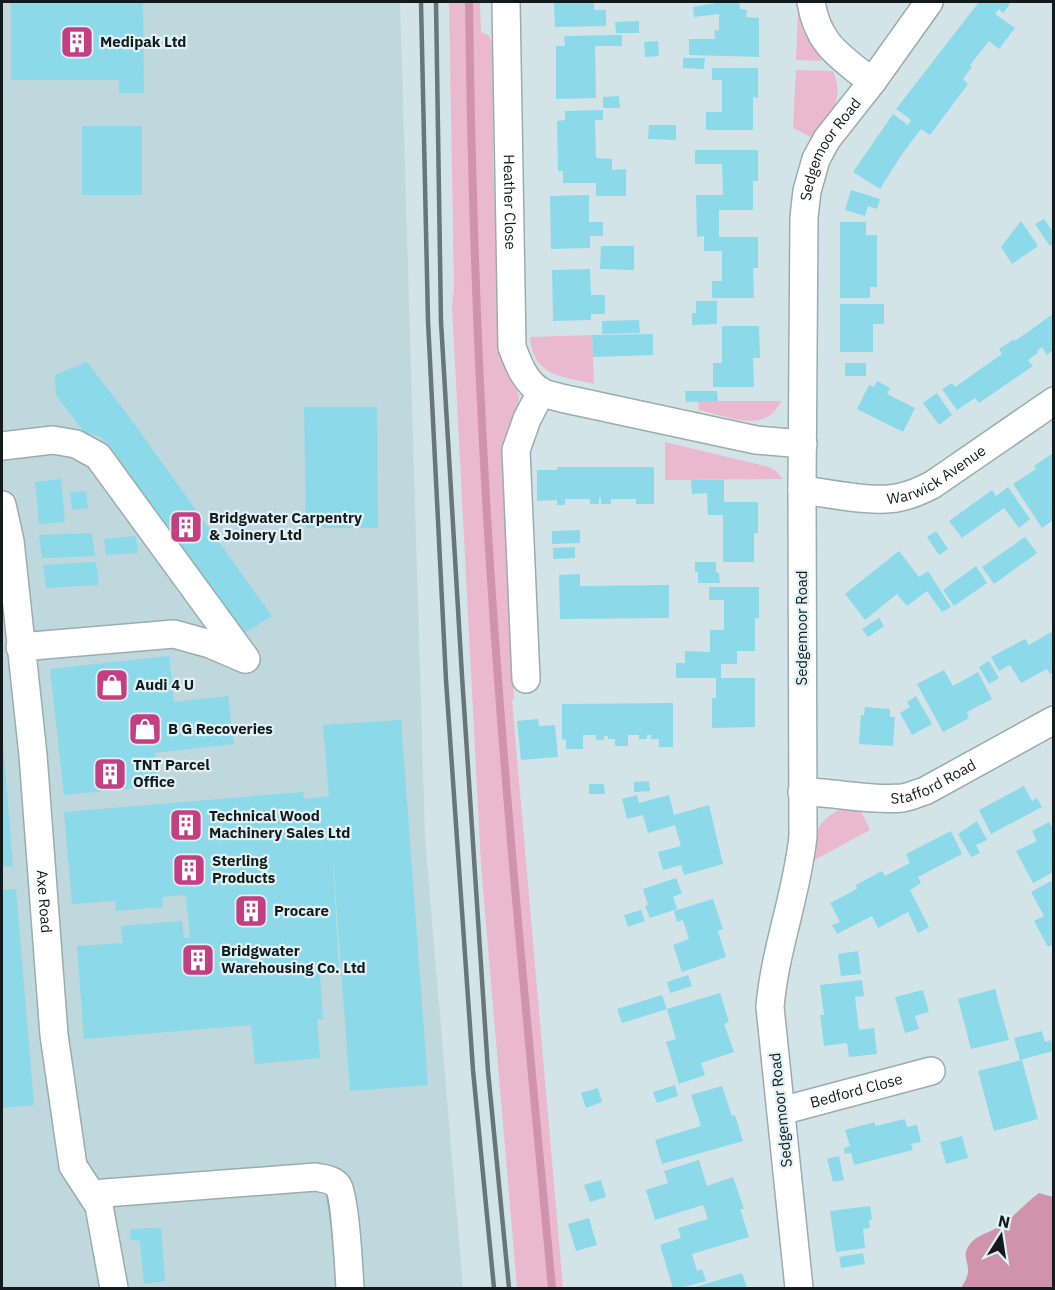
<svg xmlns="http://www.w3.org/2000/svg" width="1055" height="1290" font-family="'IBM Plex Sans',sans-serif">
<rect width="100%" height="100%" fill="#d3e4e8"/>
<path fill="#bed8de" d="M2 2H400L425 838 463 1288H2Z"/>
<path fill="#ebb9cd" d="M449 2H480L481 32 488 35 493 43V154L500 348 519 396 517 410 509 430 502 456 514 699 512 700 563 1288H517L481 865 452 306 454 287Z
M798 11 803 31 822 61 796 60Z
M796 70 833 71C846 102 829 114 813 138L793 128Z
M592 335 594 384C562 376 533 377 530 337Z
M698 401H781C767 435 726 416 699 410Z
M665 442 769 467 775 470 783 479 665 480Z
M849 806 859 807 870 830 809 863C811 834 821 815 849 806Z"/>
<path fill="#cf93ac" d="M1039 1193 1053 1197V1288H961C964 1283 967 1279 968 1272 969 1264 963 1257 967 1249 973 1236 985 1235 996 1228 1013 1219 1024 1204 1039 1193Z"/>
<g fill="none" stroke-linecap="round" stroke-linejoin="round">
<path stroke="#cf93ac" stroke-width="8" d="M469 2C471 161 476 321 485 481 500 751 527 1020 552 1288"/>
</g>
<path fill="#8cd9e9" d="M11 2H143L144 93H119V80H11Z
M554 2H594V10H606V26L555 27Z
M716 2H739L740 9 747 10 746 17 759 18V57L689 55V39H715L714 31 719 30V14L694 17 693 7 717 3Z
M979 2H1006L1010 4 1003 13 999 9 995 14 1015 28 999 49 989 41 970 65 972 67 963 79 968 84 930 135 921 129 900 157 880 189 853 172 893 114 908 125 911 120 896 109Z
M639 21V33H616L615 22Z
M622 35V46H595L596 98 556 99V46H565L564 36Z
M658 41 659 56 645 57 644 42Z
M683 58H705L704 69 683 68Z
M712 68H758V98L753 97V130H706V112H722V80H712Z
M619 96 620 108H603V97Z
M603 110V120H595L596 158 612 159V170L626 169V196H596V183H563V171H558L557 121 565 120V111Z
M649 125H676V140L648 139Z
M82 126H142V195H82Z
M695 150H758V181H753V210H719V237H758V268H753L754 298H712V281H722V251H704V236L697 237 696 195H723L722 164H695Z
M851 190 880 199 877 209 868 206 865 216 845 210Z
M589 195V222H603V236H590V248L551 249 550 196Z
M1044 219 1053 232V244L1050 246 1035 224Z
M1021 221 1038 246 1012 264 1001 247Z
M840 222H866V235H877V287H870V298H840Z
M601 246H634V270L600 269Z
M590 269 591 295H605V314H591V320L553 321 552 270Z
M696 301H717V324L692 325V313H696Z
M840 304H884V324H873V352H840Z
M1053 314V350L1047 355 1042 347 1037 351 1038 353 1028 360 1033 366 979 403 975 398 957 410 942 389 952 383 955 387 1002 354 999 349 1014 339 1015 341Z
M639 320 640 333 602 334V321Z
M722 326H759L760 358H753L754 387H713V363H722Z
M653 334V355L593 357 592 335Z
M87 362 130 418 272 616 243 634 101 437 84 432 56 395 55 375Z
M845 363H866V376H845Z
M877 381 890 388 887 394 915 408 903 432 857 409 869 385 874 387Z
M685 391H717L718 401 686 402Z
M937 393 952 415 939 425 923 403Z
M304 407H377L378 528H306Z
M1053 453V520L1042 528 1013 484 1036 469 1034 466Z
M557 467H654V504H636V499H611V504H601V498H599V504H590V499H565V505H557V500L537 501V470H557Z
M61 479 65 522 39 524 35 482Z
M691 480H724V502H758V533H754V562H723V515H708L707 493 692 494Z
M1008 487 1030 519 1019 528 1004 508 962 538 949 521 992 490 996 496Z
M86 491 88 508 72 510 70 492Z
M580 530V543L552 544V531Z
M936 531 948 549 939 555 927 537Z
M92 533 95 556 42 558 39 535Z
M136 536 138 553 106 555 104 539Z
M1025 537 1037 553 994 584 982 567Z
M575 547V558L553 559V548Z
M899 551 919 577 928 571 951 607 942 612 927 591 907 606 897 594 865 620 845 594Z
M96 562 99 585 46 588 43 565Z
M695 562H716V572L719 573 720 583H698V572H695Z
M976 566 987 583 954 606 943 590Z
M580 574V586L669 585V618L560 619 559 575Z
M709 587H759V618H755V651H737V664H721V678H755V727L712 728V698H716V678H676V663H685V651L710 652V630H724V600H709Z
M879 618 884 626 868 637 862 629Z
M1053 631V672L1050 674 1047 669 1021 683 1010 665 999 671 991 657 1025 639 1029 645Z
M169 656 174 702 228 696 234 744 155 753 158 786 64 795 50 669Z
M989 661 999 678 989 684 979 667Z
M944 670 953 686 978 672 992 699 967 712 969 718 943 732 917 684Z
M916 696 932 724 912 735 900 713 910 707 907 702Z
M673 703V747H659V739H651V735H647V739H639V735H628V746H615V739H608V736H604V740H596V735H583V749H566V739L562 740V704Z
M865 707 890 709V717H895L893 746 859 744 861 715H864Z
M538 719 539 726 555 725 558 757 521 760 517 721Z
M401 720 428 1085 350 1091 332 844 339 971 320 974 323 1019H317L320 1058 255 1064 251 1025 84 1039 77 946 123 943 121 926 182 921 184 938H190L186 895 162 897 163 907 116 911 115 901 72 904 64 812 303 792 304 799 329 796 323 725Z
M2 743H3L13 866 2 867Z
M649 781 650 791 634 792V782Z
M589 784H604L605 794H589Z
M1024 786 1032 801 1037 798 1042 807 991 834 979 810Z
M637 795 639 803 669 795 674 815 709 805 723 864 684 875 681 865 663 870 658 852 681 846 675 825 648 833 643 815 627 819 622 799Z
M977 821 987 840 976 845 980 853 971 857 958 834Z
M1049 822 1054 831 1053 872 1033 883 1016 851 1037 841 1032 831Z
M951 831 962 854 918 877 921 883 910 890 929 927 918 933 908 912 878 928 872 916 837 934 832 925 840 922 830 903 857 889 856 885 882 871 885 876 910 863 906 854Z
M676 878 682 893 673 897 677 909 650 918 645 906 648 905 643 889Z
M1051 881 1053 885V950L1051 945 1048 947 1034 921 1044 916 1031 892Z
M16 889 34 1105 2 1108V890Z
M713 899 723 929 718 931 726 957 682 972 673 945 689 939 683 920 677 922 674 911Z
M641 910 645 921 628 927 624 915Z
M858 951 861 974 841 976 838 954Z
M688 975 692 986 670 993 667 982Z
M862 980 864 996 855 997 859 1030 874 1028 877 1054 849 1057 847 1043 824 1046 820 1015H824L820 985Z
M995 989 1009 1040 971 1049 958 999Z
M923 990 929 1012 915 1016 919 1029 905 1033 895 997Z
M720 993 729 1022 724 1024 734 1052 701 1063 705 1075 679 1084 666 1042 676 1039 667 1009Z
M662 995 667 1009 622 1023 617 1009Z
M1042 1031 1045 1042 1051 1040 1053 1051 1020 1060 1014 1038Z
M1022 1060 1038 1119 994 1131 978 1071Z
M675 1085 678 1096 657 1103 653 1092Z
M722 1086 732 1116 735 1115 743 1141 662 1164 655 1140 701 1126 691 1095Z
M598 1088 602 1102 586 1108 581 1093Z
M905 1119 907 1127 917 1125 921 1142 911 1144 913 1150 854 1165 851 1153 845 1154 844 1148 850 1146 845 1130 875 1122V1126Z
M962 1136 968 1158 946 1164 940 1142Z
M839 1156 844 1180 833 1182 827 1159Z
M699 1160 707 1186 733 1177 744 1209H740L749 1237 692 1254 697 1271 702 1269 706 1281 680 1288H673L660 1245 681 1238 678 1228 708 1219 703 1205 655 1220 646 1190 668 1183 664 1171Z
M601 1180 606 1197 590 1202 584 1185Z
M870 1206 872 1219 869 1220 870 1228 863 1229 865 1248 836 1252 830 1211Z
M589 1218 597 1245 576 1251 568 1224Z
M161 1228 165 1281 144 1284 140 1241 131 1240 130 1229Z
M863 1253 865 1264 841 1268 839 1257Z
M742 1273 747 1288H692Z"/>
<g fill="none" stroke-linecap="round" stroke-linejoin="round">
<g stroke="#9bacaf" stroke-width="30">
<g id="minor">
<path id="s1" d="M506 2 512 347C518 363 525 383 542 392 547 395 555 396 561 398L756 440 803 444"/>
<path d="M811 2C818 45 840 56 872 82"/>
<path d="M2 446 53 440 76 444 98 456 246 659"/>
<path id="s2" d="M802 490C829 493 875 504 901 497 912 495 922 490 932 485L1054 401"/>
<path id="s3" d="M2 505 10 541 33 755 54 1035 73 1166 99 1206 114 1288"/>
<path d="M20 647 174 634 210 644 245 659"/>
<path d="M526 679 516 450 527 419 541 392"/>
<path id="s4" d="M802 792C835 792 869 801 902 798 910 797 917 793 925 791L1054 720"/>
<path id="s5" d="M781 1111 931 1071"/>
<path d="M92 1194 316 1177C324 1179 333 1179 338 1186 345 1196 349 1271 350 1288"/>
<path id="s6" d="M799 1288 770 1007C775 948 797 895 803 836L802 490 804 217 807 191 816 159 827 139 872 82 929 2"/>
</g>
</g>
<use href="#minor" stroke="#fff" stroke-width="27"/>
<path stroke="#697577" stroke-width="4.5" d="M421 2 428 321 446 680 473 1070 494 1288
M436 2 441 322 462 676 488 1071 509 1288"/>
</g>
<defs>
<g id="building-square" transform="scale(1.725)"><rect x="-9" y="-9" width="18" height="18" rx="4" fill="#c43f82" stroke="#e0f2f5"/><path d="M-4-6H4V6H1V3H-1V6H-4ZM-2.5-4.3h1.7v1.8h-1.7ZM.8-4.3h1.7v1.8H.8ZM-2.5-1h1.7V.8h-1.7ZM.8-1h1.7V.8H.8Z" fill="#fff"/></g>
<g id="shop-square" transform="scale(1.725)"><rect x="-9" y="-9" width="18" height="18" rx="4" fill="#c43f82" stroke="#e0f2f5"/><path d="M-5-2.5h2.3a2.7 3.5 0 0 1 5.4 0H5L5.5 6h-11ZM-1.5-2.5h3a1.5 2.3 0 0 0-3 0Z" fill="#fff"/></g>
</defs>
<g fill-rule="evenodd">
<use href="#building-square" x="77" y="42"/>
<use href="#building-square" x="186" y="527"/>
<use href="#shop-square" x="112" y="685"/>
<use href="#shop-square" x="145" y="729"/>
<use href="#building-square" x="110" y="774"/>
<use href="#building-square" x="186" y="825"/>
<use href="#building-square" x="189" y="870"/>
<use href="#building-square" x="251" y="911"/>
<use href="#building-square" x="198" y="960"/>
</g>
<g text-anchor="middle" stroke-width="4.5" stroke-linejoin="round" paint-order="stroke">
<g font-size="15" font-weight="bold" fill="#131a1b" stroke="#e0f2f5" text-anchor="start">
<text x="100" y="47">Medipak Ltd</text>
<text x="209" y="523">Bridgwater Carpentry<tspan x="209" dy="17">&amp; Joinery Ltd</tspan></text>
<text x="135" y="690">Audi 4 U</text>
<text x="168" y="734">B G Recoveries</text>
<text x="133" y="770">TNT Parcel<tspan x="133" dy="17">Office</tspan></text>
<text x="209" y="821">Technical Wood<tspan x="209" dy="17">Machinery Sales Ltd</tspan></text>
<text x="212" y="866">Sterling<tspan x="212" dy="17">Products</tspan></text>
<text x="274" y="916">Procare</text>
<text x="221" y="956">Bridgwater<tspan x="221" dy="17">Warehousing Co. Ltd</tspan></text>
</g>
<g font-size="15" fill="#131a1b" stroke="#e0f2f5">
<text dy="5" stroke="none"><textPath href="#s6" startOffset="1150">Sedgemoor Road</textPath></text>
<text dy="5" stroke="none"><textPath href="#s1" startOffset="200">Heather Close</textPath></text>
<text dy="5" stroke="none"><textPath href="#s2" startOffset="141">Warwick Avenue</textPath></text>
<text transform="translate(802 628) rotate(-90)" y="5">Sedgemoor Road</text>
<text dy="5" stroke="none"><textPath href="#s4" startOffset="135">Stafford Road</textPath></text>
<text dy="5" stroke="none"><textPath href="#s3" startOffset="399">Axe Road</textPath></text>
<text dy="5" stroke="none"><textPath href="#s5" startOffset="78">Bedford Close</textPath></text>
<text transform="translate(781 1110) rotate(-96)" y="5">Sedgemoor Road</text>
</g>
</g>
<rect width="1055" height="1290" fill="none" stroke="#131a1b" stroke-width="6"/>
<g transform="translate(1001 1236) rotate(12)" stroke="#e0f2f5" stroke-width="4.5" paint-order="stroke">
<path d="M0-4.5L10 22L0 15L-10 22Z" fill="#131a1b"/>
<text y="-9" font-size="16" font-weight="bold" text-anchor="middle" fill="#131a1b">N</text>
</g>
</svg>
